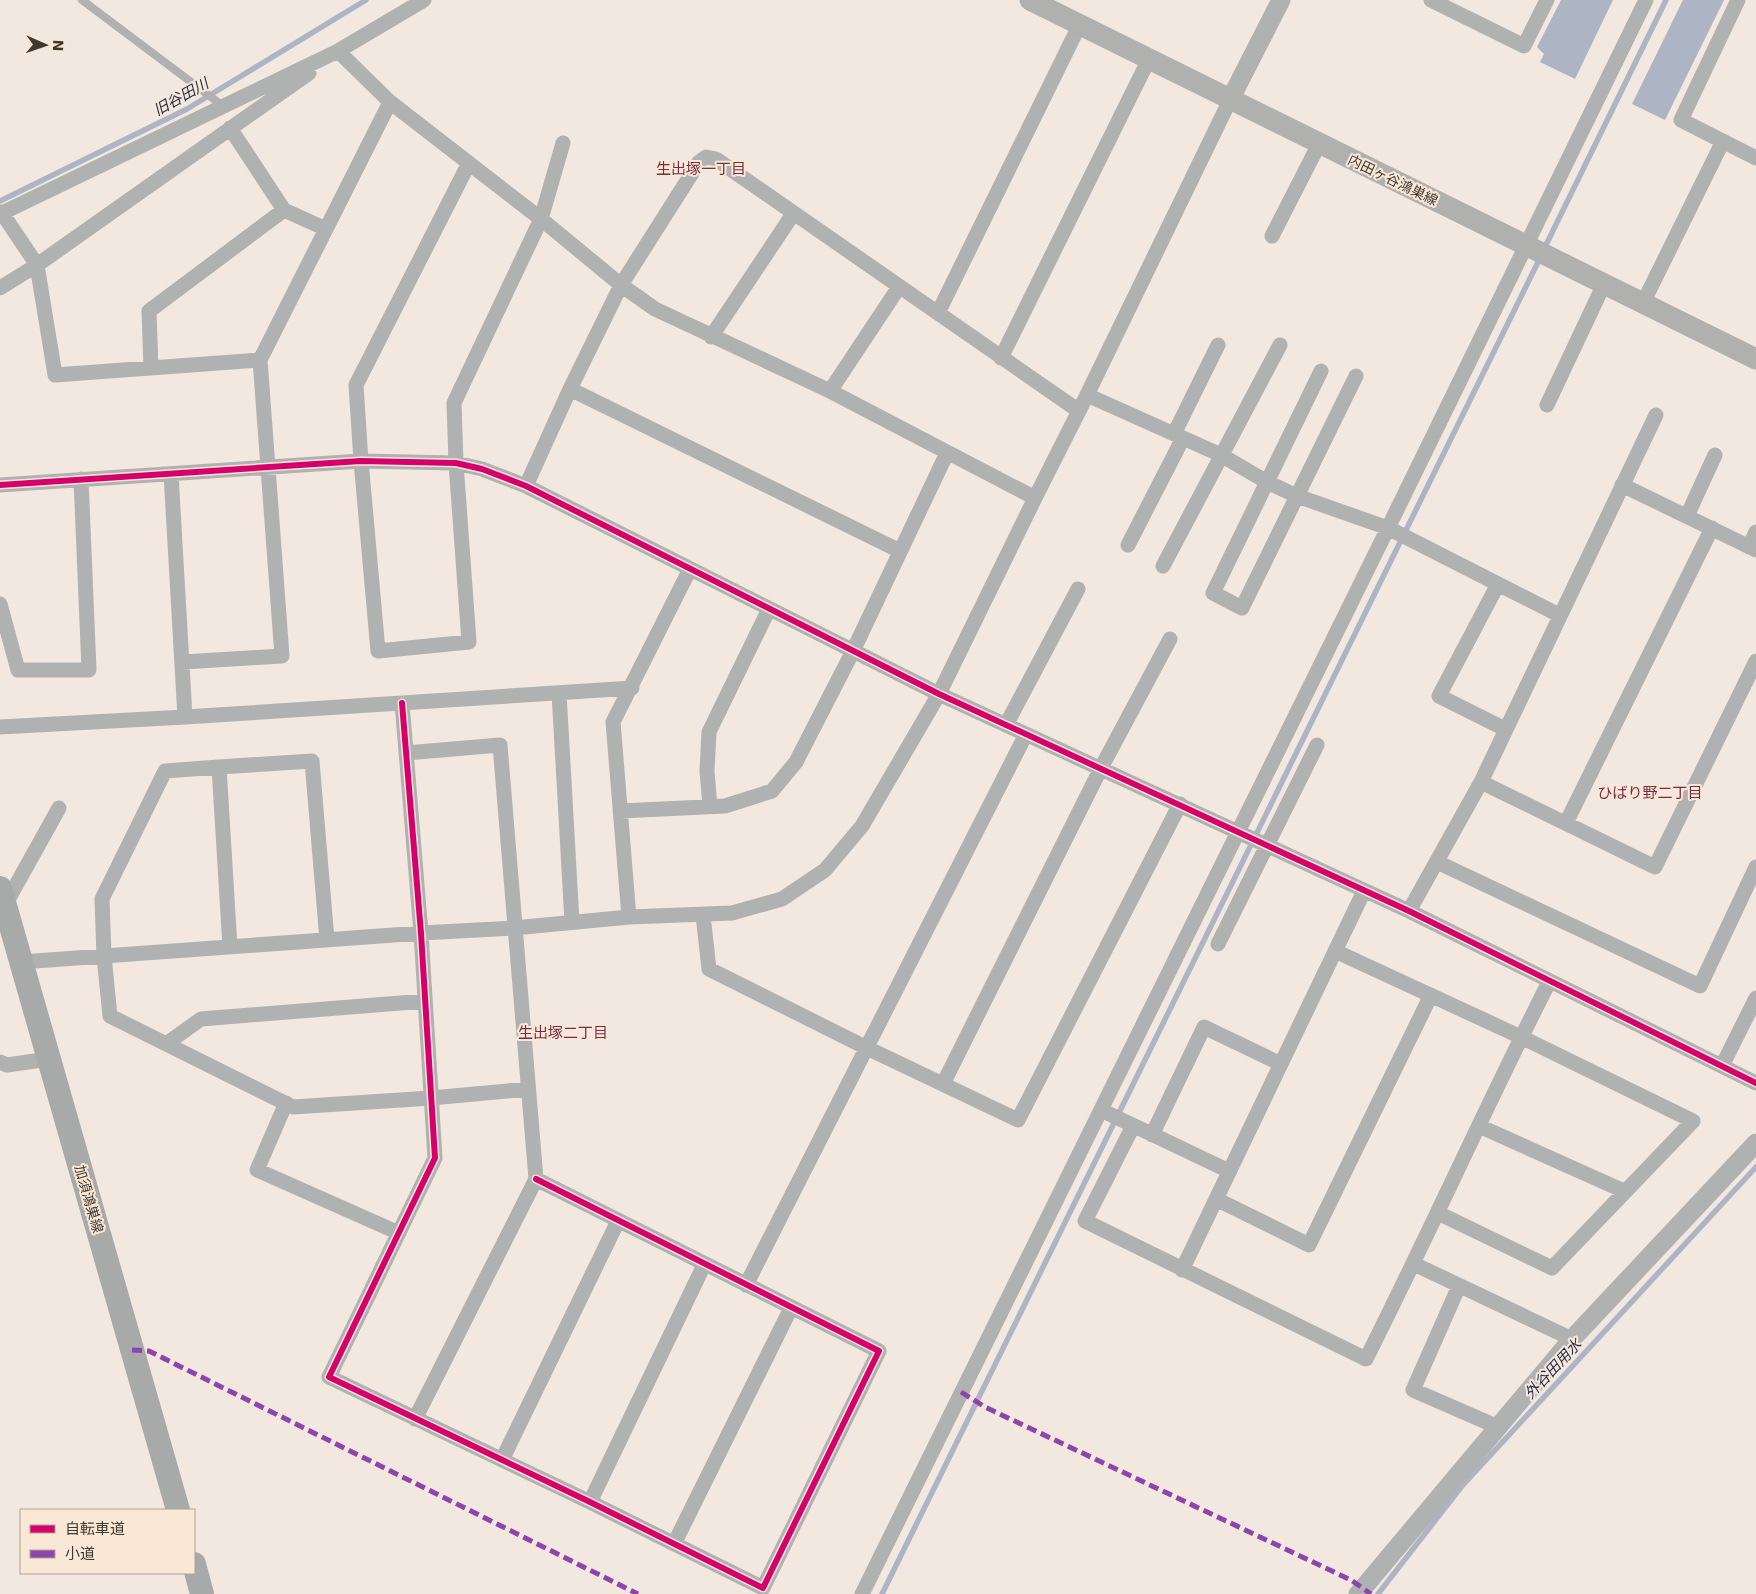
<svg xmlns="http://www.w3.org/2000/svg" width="1756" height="1594" font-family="'DejaVu Sans','Noto Sans JP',sans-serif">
<rect width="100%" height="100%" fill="#f2e8df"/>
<path fill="#adb4c3" d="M1561 0H1613L1575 79 1540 62 1544 54 1537 47Z
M1683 0H1724L1665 120 1632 104Z"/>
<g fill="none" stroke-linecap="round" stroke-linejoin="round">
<path stroke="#adb4c3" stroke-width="5.5" d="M0 201 187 109 366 0
M1544 249 1666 0
M882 1594 1540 258
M1378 1594 1462 1486 1756 1167"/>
<path stroke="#b0b1b1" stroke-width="8" d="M82 0 223 106"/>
<path stroke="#b0b1b1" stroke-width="15" d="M1431 0 1524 46 1547 0
M1738 0 1681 120 1756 158
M338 51 390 102 541 219 621 285 655 309 830 391 1035 498
M230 128 284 210 326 229
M469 163 356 385 361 461 378 651 469 642 456 463 454 403 541 219 563 143
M0 212 2 213 37 265 55 375 260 360
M0 214 338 51 424 0
M1272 236 1319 144
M0 288 37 265 309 73
M1643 303 1723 141
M938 313 1080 24
M711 337 793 214
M1001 358 1149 59
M151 368 149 311 284 210
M1321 371 1213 593 1242 608 1356 376
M570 389 900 551
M830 391 899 287
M1087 395 1221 455 1267 482 1297 496 1388 528 1559 615
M1547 405 1604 284
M1174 434 1218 345
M171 474 185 717
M0 485 361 461 456 463 482 469 526 486 939 694 1409 911 1756 1083
M1622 485 1756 550
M526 486 570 389 621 285 699 162 706 157 716 159 1079 411
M1687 516 1715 455
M1128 545 1183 438
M1749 547 1756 532
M1163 566 1280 345
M1498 584 1439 696 1505 729
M0 604 18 670H89L81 479
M183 662 282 656 260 360 390 102
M559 693 572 922
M402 703 421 933 435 1158 329 1377 590 1502 763 1588 879 1351 536 1179
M1006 725 1078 589
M0 727 185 717 632 688
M406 753 500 745 536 1179 415 1419
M219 767 165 771 102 899 104 956 110 1016 293 1107 431 1098 528 1089
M1481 782 1655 867 1756 661
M710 807 707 771 709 732 769 609
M620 811 725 806 772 791 796 762 853 651 947 453
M1566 823 1712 528
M1437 862 1700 986 1756 867
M5 905 59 808
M1409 911 1481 782 1656 415
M703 915 709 969 867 1048 1018 1120 1180 804
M629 917 613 722 690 569
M1218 944 1317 745
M230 947 219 767 312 761 327 940
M1335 951 1521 1037 1693 1121 1552 1268 1438 1213
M21 962 421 933 514 928 629 917 732 913 782 899 825 870 862 826 939 694 1035 498 1087 395 1230 100
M166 1044 201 1019 425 1001
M0 1062 7 1065 49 1059
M1722 1066 1756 998
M943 1084 1101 768 1170 639
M286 1103 257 1170 399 1233
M1101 1110 1229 1171
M1133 1126 1085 1221 1366 1359C1429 1234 1486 1106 1549 982
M1479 1126 1624 1191
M1152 1135 1204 1027 1281 1064
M1216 1199 1309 1245 1431 995
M1414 1264 1572 1339
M1182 1270 1364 891
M746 1285 1026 734
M1459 1286 1413 1390 1498 1427
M502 1460 618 1221
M590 1502 704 1265
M674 1544 791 1308
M862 1594 1388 528 1646 0"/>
<path stroke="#b0b1b1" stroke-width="19" d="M1230 100 1281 0
M1358 1594 1572 1339 1756 1143"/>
<path stroke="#b0b0af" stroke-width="21" d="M1030 0 1756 359"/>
<path stroke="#a8a9a9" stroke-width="24" d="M0 888 178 1510
M194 1564 202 1594"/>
<path stroke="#8e44ad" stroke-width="5" stroke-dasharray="10 5" stroke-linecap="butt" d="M132 1350 149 1351 638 1594
M961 1392 985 1407 1351 1580 1371 1594"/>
<g stroke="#fae8d7" stroke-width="9">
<path id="cycleway" d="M0 485 361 461 456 463 482 469 526 486 939 694 1409 911 1756 1083
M402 703 421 933 435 1158 329 1377 590 1502 763 1588 879 1351 536 1179"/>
</g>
<use href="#cycleway" stroke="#d6006c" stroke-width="6"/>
</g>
<g text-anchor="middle" stroke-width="4" stroke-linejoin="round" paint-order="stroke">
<g font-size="14" fill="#3f3831" stroke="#fae8d7">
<text transform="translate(1393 180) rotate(26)" y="5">内田ヶ谷鴻巣線</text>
<text transform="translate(89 1199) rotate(74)" y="5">加須鴻巣線</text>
</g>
<g font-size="15" font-style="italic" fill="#182b4f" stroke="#fae8d7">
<text transform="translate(181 97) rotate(-29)" y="5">旧谷田川</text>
<text transform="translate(1553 1369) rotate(-47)" y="5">外谷田用水</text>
</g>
<g font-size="15" fill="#732e44" stroke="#fae8d7">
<text x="701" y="174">生出塚一丁目</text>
<text x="1650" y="798">ひばり野二丁目</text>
<text x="563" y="1038">生出塚二丁目</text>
</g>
</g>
<rect x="20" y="1509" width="175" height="65" fill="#fae8d7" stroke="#afa295"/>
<rect x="30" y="1525" width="25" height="8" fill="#d6006c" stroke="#afa295"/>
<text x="65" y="1534" font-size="15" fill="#3f3831">自転車道</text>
<rect x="30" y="1550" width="25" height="8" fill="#8e44ad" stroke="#afa295"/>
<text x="65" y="1559" font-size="15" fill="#3f3831">小道</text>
<g transform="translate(45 45) rotate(92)" stroke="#fae8d7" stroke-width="4" paint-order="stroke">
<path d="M0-4L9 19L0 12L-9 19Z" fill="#3f3831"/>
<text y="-8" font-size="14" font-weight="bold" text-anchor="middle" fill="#3f3831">N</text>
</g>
</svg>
